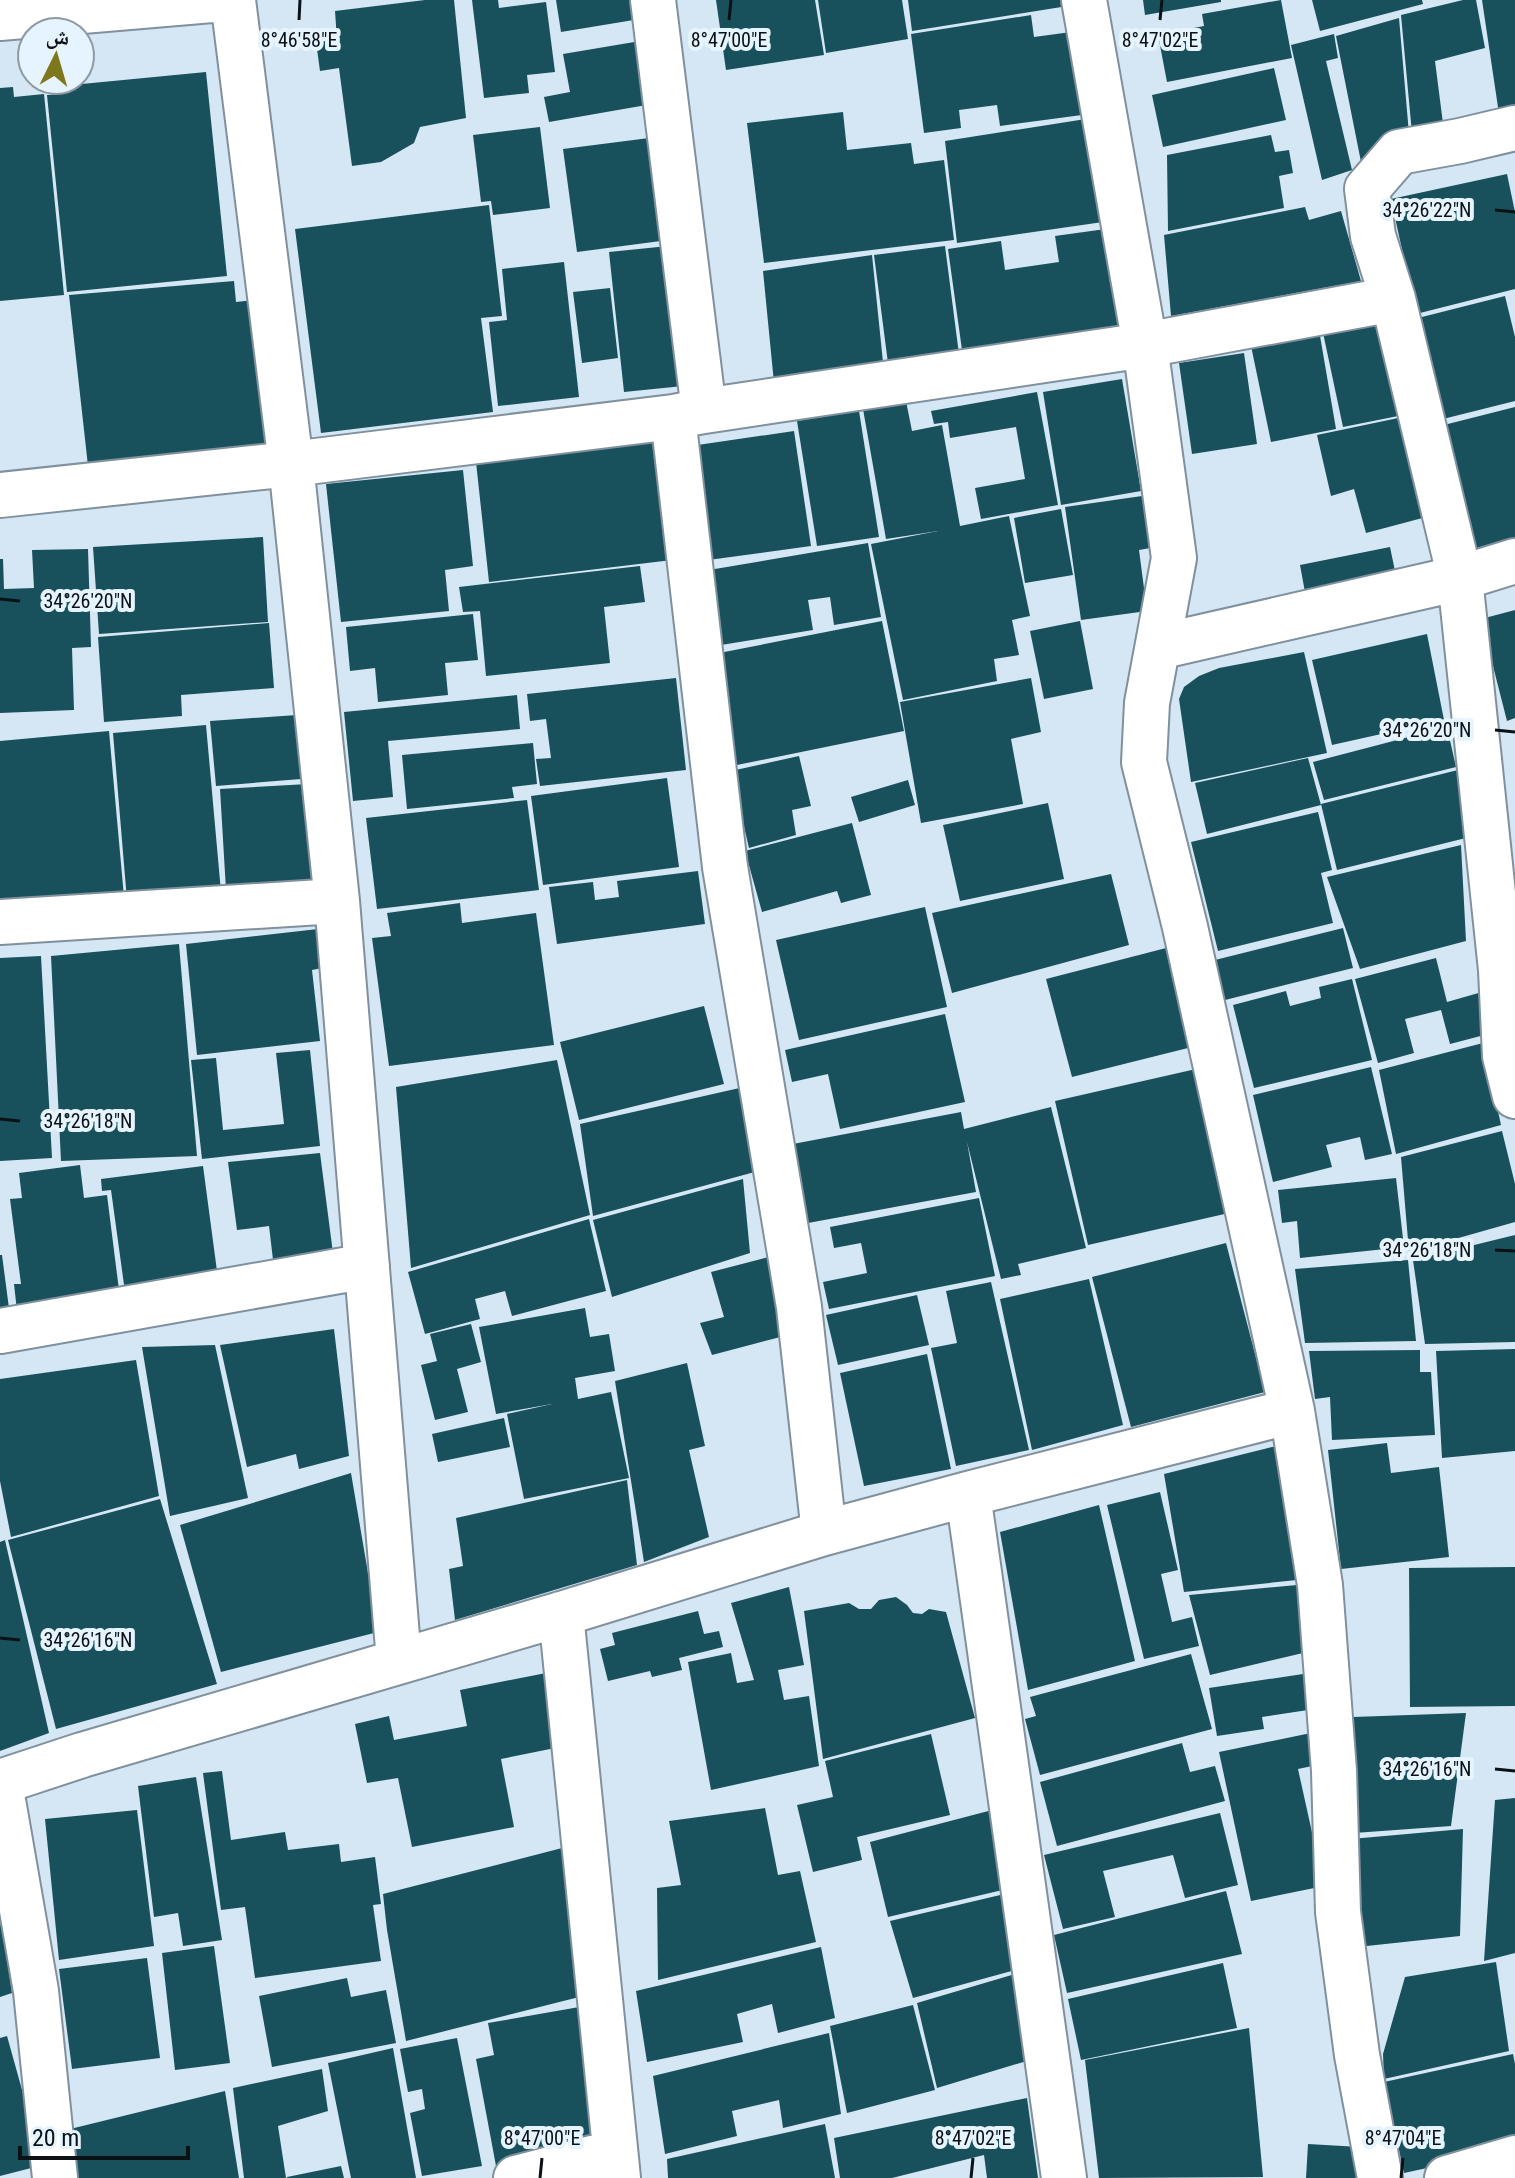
<svg xmlns="http://www.w3.org/2000/svg" width="1515" height="2178" font-family="'Roboto Condensed','Noto Naskh Arabic',sans-serif">
<rect width="100%" height="100%" fill="#d5e7f5"/>
<path fill="#18515c" d="M425 0H454L466 118 420 127 414 143 381 162 352 166 339 68 320 71 316 42 337 40 335 11Z
M472 0H498L499 8 546 2 555 72 527 75 529 93 484 98Z
M556 0H661L664 15 561 32Z
M716 0H815L824 55 726 70Z
M818 0H902L908 39 826 53Z
M908 0H1083L1074 5 912 31Z
M1143 0H1221V2L1145 15Z
M1281 0 1292 58 1167 82 1158 35 1204 26 1202 14Z
M1312 0H1422L1423 4 1320 31Z
M1463 0H1476L1485 48 1435 61 1446 147 1414 155 1401 15Z
M1482 0H1515V130L1502 134Z
M1031 15 1034 37 1086 30 1097 113 1000 126 997 105 959 110 961 128 924 133 911 34Z
M1399 18 1411 157 1362 167 1336 36Z
M1334 34 1338 58 1326 61 1352 170 1322 180 1291 45Z
M670 36 681 99 549 122 544 97 570 92 563 54Z
M1274 68 1286 120 1163 147 1152 95Z
M206 72 227 276 67 292 47 95 62 94 61 86Z
M13 87 14 97 44 94 64 295 0 301V88Z
M843 112 847 150 911 143 914 164 944 160 954 240 764 263 747 123Z
M1092 118 1110 221 957 243 945 141Z
M540 127 550 208 493 215 491 201 481 202 473 135Z
M1271 135 1275 152 1289 150 1293 173 1279 176 1284 208 1168 231 1167 155Z
M657 137 676 239 577 252 563 149Z
M1507 174 1515 212V289L1416 314 1391 199Z
M489 205 502 316 481 318 493 412 321 433 295 229Z
M1305 207 1309 220 1341 211 1361 281 1171 316 1164 235Z
M1120 227 1135 334 963 357 948 249 1001 241 1005 270 1059 262 1055 236Z
M678 245 693 385 624 392 609 252Z
M945 246 960 362 889 371 874 255Z
M872 255 884 372 774 383 763 271Z
M564 262 579 397 498 406 489 322 507 320 502 269Z
M234 281 236 302 263 299 270 454 89 475 69 295Z
M610 288 618 358 582 363 573 292Z
M1505 296 1515 337V401L1443 419 1418 318Z
M1383 315 1403 415 1343 427 1322 328Z
M1319 330 1336 429 1271 442 1250 341Z
M1244 353 1257 444 1192 454 1179 363Z
M1122 379 1141 491 1061 505 1043 392Z
M1037 392 1058 505 981 519 975 488 1025 479 1016 427 950 438 948 422 934 424 931 411Z
M906 401 912 431 942 425 960 526 1009 516 1030 616 1012 620 1019 655 994 659 997 681 903 700 871 544 938 531 886 539 863 409Z
M1515 407V560L1474 571 1436 427Z
M859 411 879 537 817 546 797 421Z
M1403 417 1430 516 1366 533 1354 489 1331 496 1317 435Z
M794 431 811 546 701 561 684 447Z
M655 437 672 560 489 582 476 462Z
M463 470 473 566 445 570 449 611 341 622 326 484Z
M1149 495 1156 547 1139 550 1147 611 1081 620 1065 507Z
M1061 509 1073 575 1025 583 1014 518Z
M263 537 268 622 99 634 93 547Z
M868 543 881 617 834 625 830 597 808 600 813 630 715 646 703 571Z
M1390 547 1400 595 1309 614 1300 565Z
M88 549 91 647 72 648 74 710 0 713V559H3L4 589 34 588 32 550Z
M640 566 645 602 604 607 610 663 486 676 480 611 463 612 459 587Z
M1515 610V718L1507 721 1481 619Z
M473 614 478 660 445 663 448 695 378 702 375 668 350 671 346 627Z
M882 621 904 731 732 766 709 655Z
M1080 621 1093 689 1044 699 1030 631Z
M269 623 274 688 181 695 182 716 104 722 98 637Z
M1427 634 1444 720 1332 745 1312 660Z
M1304 652 1327 753 1191 782 1179 699 1184 687 1199 676 1219 668Z
M676 678 686 770 540 786 536 759 551 758 546 719 530 721 527 694Z
M1031 678 1041 732 1011 739 1023 804 921 823 900 702Z
M517 695 520 729 388 741 393 797 353 801 344 712Z
M297 715 301 779 216 786 210 721Z
M206 725 221 892 127 900 113 733Z
M1447 727 1456 767 1324 800 1313 762Z
M109 731 124 897 0 908V741Z
M533 743 537 784 512 787 514 798 407 809 402 755Z
M799 756 811 806 792 810 796 835 749 848 731 771Z
M1308 758 1321 805 1207 834 1195 783Z
M1466 768 1482 834 1337 870 1321 804Z
M667 778 679 867 543 885 531 796Z
M908 780 915 805 859 822 851 797Z
M308 784 313 886 226 890 220 789Z
M527 800 539 890 377 909 366 818Z
M1048 803 1064 879 960 901 943 825Z
M1318 812 1332 870 1321 873 1333 923 1218 951 1191 842Z
M852 823 871 895 841 903 837 891 762 912 745 851Z
M1461 845 1466 941 1360 969 1327 877Z
M698 871 705 924 557 944 549 887 593 882 595 900 619 897 617 881Z
M1111 874 1129 945 952 993 932 913Z
M460 903 462 923 536 913 554 1045 389 1066 372 938 391 936 387 913Z
M925 907 947 1007 799 1040 776 940Z
M1343 928 1353 968 1225 1000 1215 960Z
M318 929 322 968 312 970 320 1041 197 1055 186 944Z
M179 944 197 1156 61 1161 51 956Z
M1170 947 1196 1046 1072 1077 1046 979Z
M41 956 52 1158 0 1161V958Z
M1436 958 1447 1002 1482 992 1492 1033 1450 1044 1441 1010 1405 1019 1414 1053 1378 1063 1355 979Z
M1352 979 1372 1060 1254 1088 1233 1005 1286 991 1290 1006 1321 998 1319 987Z
M704 1006 724 1084 579 1120 560 1042Z
M945 1014 965 1102 840 1129 828 1074 792 1082 785 1050Z
M1483 1043 1501 1125 1396 1154 1379 1070Z
M310 1050 320 1146 202 1159 191 1060 216 1058 223 1130 284 1124 276 1053Z
M557 1060 590 1215 411 1268 396 1087Z
M1371 1067 1392 1154 1365 1160 1360 1137 1326 1145 1332 1167 1273 1182 1253 1095Z
M1196 1069 1229 1213 1088 1245 1055 1101Z
M744 1087 762 1170 593 1216 580 1124Z
M1051 1107 1086 1248 1018 1264 1021 1275 1001 1279 967 1142 976 1192 808 1223 793 1144 961 1112 964 1129Z
M1502 1131 1515 1184V1222L1409 1252 1401 1157Z
M320 1153 334 1261 274 1268 269 1226 237 1230 228 1162Z
M80 1165 84 1198 107 1195 120 1298 17 1311 14 1284H21L10 1199 22 1198 19 1173Z
M203 1166 219 1286 125 1292 111 1190 102 1191 101 1179Z
M1396 1178 1404 1247 1300 1258 1297 1221 1282 1223 1278 1190Z
M743 1179 750 1253 612 1297 593 1220Z
M979 1198 995 1276 829 1309 823 1282 867 1273 861 1243 834 1248 830 1227Z
M589 1219 606 1291 512 1316 505 1291 475 1299 480 1319 425 1334 408 1272Z
M1515 1235V1342L1425 1344 1413 1260Z
M1226 1243 1265 1392 1131 1427 1092 1277Z
M0 1255H2L10 1316 0 1318Z
M776 1255 788 1335 712 1355 700 1323 724 1317 711 1272Z
M1408 1260 1416 1341 1305 1343 1295 1269Z
M1089 1279 1123 1425 1032 1450 1000 1299Z
M991 1282 1029 1450 956 1466 931 1348 957 1343 946 1291Z
M917 1295 929 1345 838 1365 826 1315Z
M585 1308 590 1337 609 1334 615 1371 575 1378 578 1399 611 1392 629 1478 524 1499 507 1414 552 1404 496 1414 479 1327Z
M471 1324 481 1362 457 1369 468 1412 435 1420 421 1365 437 1361 430 1334Z
M334 1329 349 1456 299 1469 296 1454 247 1467 220 1345Z
M215 1345 248 1498 170 1516 142 1347Z
M1515 1349V1451L1442 1458 1436 1351Z
M1420 1350V1372H1431L1435 1435 1332 1440 1330 1397 1315 1399 1309 1351Z
M927 1354 951 1469 864 1486 840 1373Z
M136 1360 159 1496 11 1537 0 1481V1379Z
M687 1363 705 1446 689 1450 709 1537 644 1562 615 1381Z
M504 1418 510 1447 438 1462 432 1434Z
M1387 1443 1391 1473 1439 1467 1449 1557 1341 1569 1328 1450Z
M1276 1446 1297 1580 1184 1592 1164 1474Z
M351 1473 378 1632 221 1672 180 1525Z
M627 1480 637 1565 455 1620 449 1569 463 1566 456 1518Z
M1160 1492 1178 1570 1161 1574 1172 1622 1192 1617 1199 1646 1144 1659 1107 1505Z
M160 1499 217 1684 56 1729 8 1540Z
M1099 1505 1135 1661 1028 1690 1000 1532Z
M5 1540 49 1733 0 1751V1542Z
M1515 1567V1706L1410 1707 1409 1568Z
M1297 1585 1303 1653 1210 1675 1189 1595Z
M789 1587 804 1665 778 1670 784 1700 809 1696 819 1766 711 1790 688 1662 731 1653 737 1683 754 1680 731 1603Z
M896 1597 907 1605 913 1613 922 1614 929 1609 946 1612 975 1718 823 1759 804 1611 849 1603 859 1609H871L879 1600Z
M698 1611 704 1634 719 1631 723 1647 679 1658 682 1670 652 1677 650 1671 608 1681 600 1649 615 1645 612 1633Z
M1191 1654 1212 1729 1040 1775 1025 1719 1036 1716 1030 1697Z
M546 1673 560 1747 501 1759 514 1827 412 1847 398 1778 367 1783 355 1724 389 1716 394 1740 467 1726 460 1690Z
M1303 1674 1308 1710 1262 1717 1264 1729 1217 1736 1209 1688Z
M1466 1713 1451 1826 1354 1833 1353 1717Z
M1311 1733 1317 1765 1298 1769 1319 1864 1334 1884 1251 1901 1219 1752Z
M931 1734 950 1815 857 1837 862 1860 813 1872 797 1805 833 1797 825 1761Z
M1182 1743 1190 1772 1215 1766 1225 1801 1057 1846 1040 1782Z
M222 1771 231 1840 285 1832 288 1850 339 1844 341 1862 375 1857 381 1904 373 1905 381 1961 255 1978 245 1907 221 1910 203 1773Z
M196 1777 222 1940 183 1946 178 1913 154 1917 138 1786Z
M1515 1798V1953L1484 1961 1495 1800Z
M765 1808 778 1875 800 1871 816 1942 658 1980 657 1888 681 1885 669 1821Z
M996 1809 1011 1888 888 1917 870 1842Z
M137 1810 154 1946 59 1960 45 1819Z
M1220 1813 1238 1885 1185 1898 1173 1855 1103 1871 1115 1917 1063 1929 1044 1855Z
M1463 1829 1460 1936 1348 1948 1351 1839Z
M566 1847 591 1994 406 2041 387 1930 383 1894Z
M1226 1891 1242 1954 1067 1993 1054 1935Z
M1013 1892 1026 1967 913 1998 890 1921Z
M0 1925H2L12 1993 0 1997Z
M214 1946 230 2063 175 2070 162 1953Z
M821 1947 835 2018 778 2033 772 2004 737 2014 743 2042 647 2062 636 1991Z
M147 1958 160 2058 72 2069 59 1969Z
M1496 1962 1509 2051 1384 2079 1383 2054 1405 1977Z
M1223 1963 1237 2028 1081 2060 1068 1999Z
M1015 1974 1030 2060 937 2088 917 2003Z
M347 1978 351 1997 386 1990 396 2043 272 2067 259 1996Z
M913 2005 935 2090 847 2113 830 2026Z
M585 2006 610 2147 496 2166 476 2059 494 2055 488 2023Z
M1249 2028 1263 2177 1099 2178 1085 2060Z
M829 2033 841 2114 783 2128 779 2100 732 2111 737 2136 665 2154 653 2076Z
M7 2036 43 2165 0 2176V2038Z
M457 2038 482 2166 422 2176 410 2113 425 2109 422 2089 408 2092 400 2049Z
M393 2048 416 2178H351L328 2063Z
M1513 2054 1515 2064V2149L1404 2173 1384 2082Z
M322 2069 328 2111 278 2126 286 2178H244L233 2088Z
M225 2091 239 2178H70L66 2130Z
M1027 2098 1038 2178H987L984 2155 892 2178H840L834 2138Z
M825 2124 835 2178H668L667 2159Z
M1308 2144 1360 2147 1366 2178H1306Z
M341 2166 344 2178H287V2177Z"/>
<g fill="none" stroke-linecap="round" stroke-linejoin="round">
<g stroke="#80909d" stroke-width="48">
<path id="minor" d="M233 0 291 464 337 901 399 1661
M653 0 704 411
M1084 0 1145 345 1174 558 1147 703 1144 762 1185 927 1292 1411 1320 1585 1334 1771 1338 1912 1357 2055 1380 2178
M0 18 212 0
M1515 128 1460 141 1399 152 1367 189 1373 236 1393 299 1460 578 1515 561
M673 417 725 867 799 1307 824 1533
M0 495 291 464 673 417 704 411 1145 345 1393 299
M1158 647 1460 578 1501 970 1505 1056 1515 1096
M0 922 337 901
M0 1331 367 1266
M968 1494 1064 2178
M561 1614 618 2178
M0 1782 82 1755 561 1614 824 1533 968 1494 1292 1411
M0 1783 36 1991 55 2178
M516 2178 615 2152
M1447 2178 1515 2158"/>
</g>
<use href="#minor" stroke="#fff" stroke-width="44"/>
</g>
<path fill="none" stroke="#0b1115" stroke-width="3" d="M299 20 300 0M729 20 731 0M1160 20 1162 0M1495 210 1515 212M0 599 20 601M1495 730 1515 732M0 1119 20 1121M1495 1250 1515 1251M0 1638 20 1640M1495 1769 1515 1771M540 2178 542 2158M971 2178 973 2158M1401 2178 1403 2158"/>
<g font-size="20" text-anchor="middle" fill="#0b1115" stroke="#e6f4ff" stroke-width="8" stroke-linejoin="round" paint-order="stroke">
<text x="299" y="47">8°46'58"E</text>
<text x="729" y="47">8°47'00"E</text>
<text x="1160" y="47">8°47'02"E</text>
<text x="1427" y="217">34°26'22"N</text>
<text x="88" y="608">34°26'20"N</text>
<text x="1427" y="737">34°26'20"N</text>
<text x="88" y="1128">34°26'18"N</text>
<text x="1427" y="1257">34°26'18"N</text>
<text x="88" y="1647">34°26'16"N</text>
<text x="1427" y="1776">34°26'16"N</text>
<text x="542" y="2145">8°47'00"E</text>
<text x="973" y="2145">8°47'02"E</text>
<text x="1403" y="2145">8°47'04"E</text>
</g>
<g transform="translate(56 56) rotate(5)"><circle r="38" fill="#e6f4ff" stroke="#8e99a1" stroke-width="2"/>
<path d="M0-6L14 30L0 20L-14 30Z" fill="#7e771c"/>
<text y="-12" font-size="22" font-weight="bold" text-anchor="middle" fill="#0b1115">ش</text>
</g>
<path d="M20 2146v12h168v-12" fill="none" stroke="#0b1115" stroke-width="4"/>
<text x="32" y="2146" font-size="24" fill="#0b1115" stroke="#e6f4ff" stroke-width="6" paint-order="stroke">20 m</text>
</svg>
